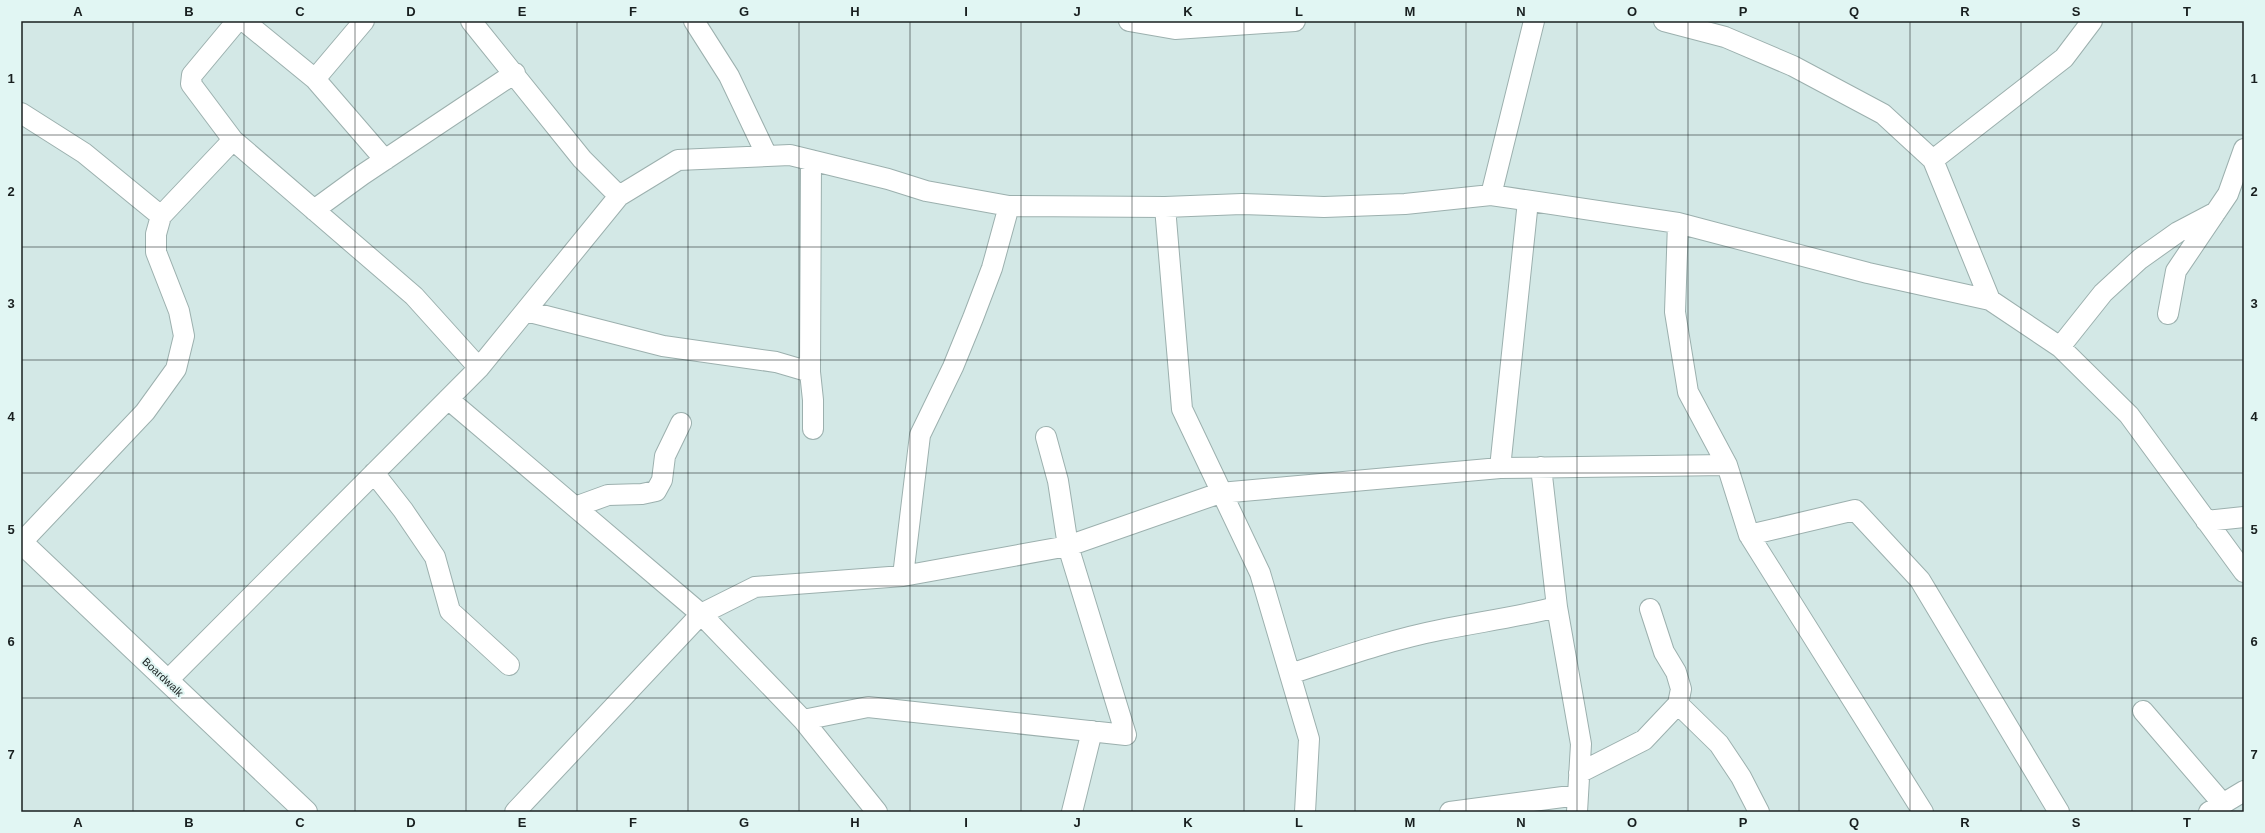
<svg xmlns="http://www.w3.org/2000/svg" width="2265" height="833" font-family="Helvetica,sans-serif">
<rect width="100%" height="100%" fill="#d3e8e6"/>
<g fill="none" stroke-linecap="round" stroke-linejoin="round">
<g stroke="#9cb0ae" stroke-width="22">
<path id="minor" d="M237 21 192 75 191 84 233 140 414 296 479 368
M244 21 315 79 385 160
M471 21 582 159 619 196
M694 21 729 76 767 156
M1129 21 1175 29 1295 21
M1664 21 1725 37 1793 66 1883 114 1933 160 1990 300
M315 79 364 21
M21 113 84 153 161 216
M811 160 810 372 813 400V429
M1933 160 2064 58 2092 21
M1491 195 1534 21
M1165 207 1182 409 1260 573 1309 739 1305 812
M314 210 362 175 515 73
M1678 223 1675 312 1688 392 1727 465 1749 535 1923 812
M526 311 663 346 776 362 810 372
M2168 314 2176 271 2228 194 2244 149
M2060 347 2103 293 2140 259 2178 232 2216 212
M448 399 701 614 803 720 877 812
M1541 467 1557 607 1581 744 1577 812
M1500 468 1528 201
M374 473 403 510 435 557 450 611 509 665
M575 507 608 495 642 494 656 491 662 480 665 456 681 423
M2206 521 2244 517
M1749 535 1855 510 1920 580 2059 812
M21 543 145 412 176 369 184 336 179 311 156 252V234L161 216 233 140
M903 576 920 435 953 367 973 318 992 268 1009 206
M1290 674C1339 658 1389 640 1440 630 1479 622 1517 617 1557 607
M167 681 479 368 619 196 678 160 790 155 888 179 926 191 1009 206 1165 207 1242 204 1324 207 1405 204 1491 195 1678 223 1868 273 1990 300 2060 347 2129 415 2244 572
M1678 704 1719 744 1741 777 1759 812
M2143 711 2223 804
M803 720 868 707 1126 735 1068 546 1058 481 1046 437
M1579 773 1644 740 1678 704 1681 689 1676 672 1664 652 1650 609
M515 812 701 614 755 587 903 576 1068 546 1220 493 1500 468 1727 465
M1072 812 1092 731
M1450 812 1578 795
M2209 812 2244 791"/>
</g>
<g stroke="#9cb0ae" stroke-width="24">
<path id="tertiary" d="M21 542 306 812"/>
</g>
<use href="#minor" stroke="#fff" stroke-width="20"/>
<use href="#tertiary" stroke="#fff" stroke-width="22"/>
</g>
<path fill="none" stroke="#181f1f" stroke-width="1" stroke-opacity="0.55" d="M133 21V812M244 21V812M355 21V812M466 21V812M577 21V812M688 21V812M799 21V812M910 21V812M1021 21V812M1132 21V812M1244 21V812M1355 21V812M1466 21V812M1577 21V812M1688 21V812M1799 21V812M1910 21V812M2021 21V812M2132 21V812M21 135H2244M21 247H2244M21 360H2244M21 473H2244M21 586H2244M21 698H2244"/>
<g text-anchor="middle" stroke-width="4" stroke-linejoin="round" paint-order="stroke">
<g font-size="11" fill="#181f1f" stroke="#e1f6f3">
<text transform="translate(163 677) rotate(43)" y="4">Boardwalk</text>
</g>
</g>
<rect width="2265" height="833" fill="none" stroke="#e1f6f3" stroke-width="44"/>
<rect x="22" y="22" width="2221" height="789" fill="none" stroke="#181f1f" stroke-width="1.5"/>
<g font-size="13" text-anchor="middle" font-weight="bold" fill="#181f1f">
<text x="78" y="16">A</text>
<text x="189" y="16">B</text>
<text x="300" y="16">C</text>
<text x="411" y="16">D</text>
<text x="522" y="16">E</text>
<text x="633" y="16">F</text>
<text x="744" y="16">G</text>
<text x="855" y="16">H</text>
<text x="966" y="16">I</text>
<text x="1077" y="16">J</text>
<text x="1188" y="16">K</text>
<text x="1299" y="16">L</text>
<text x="1410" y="16">M</text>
<text x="1521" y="16">N</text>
<text x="1632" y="16">O</text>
<text x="1743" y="16">P</text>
<text x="1854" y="16">Q</text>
<text x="1965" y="16">R</text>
<text x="2076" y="16">S</text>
<text x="2187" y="16">T</text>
<text x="11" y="83">1</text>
<text x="2254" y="83">1</text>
<text x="11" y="196">2</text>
<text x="2254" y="196">2</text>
<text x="11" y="308">3</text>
<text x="2254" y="308">3</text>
<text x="11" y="421">4</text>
<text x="2254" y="421">4</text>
<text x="11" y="534">5</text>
<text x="2254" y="534">5</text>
<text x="11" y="646">6</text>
<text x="2254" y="646">6</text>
<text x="11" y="759">7</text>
<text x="2254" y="759">7</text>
<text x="78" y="827">A</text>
<text x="189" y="827">B</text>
<text x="300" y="827">C</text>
<text x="411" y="827">D</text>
<text x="522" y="827">E</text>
<text x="633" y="827">F</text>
<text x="744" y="827">G</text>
<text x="855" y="827">H</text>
<text x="966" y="827">I</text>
<text x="1077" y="827">J</text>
<text x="1188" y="827">K</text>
<text x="1299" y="827">L</text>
<text x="1410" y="827">M</text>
<text x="1521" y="827">N</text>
<text x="1632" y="827">O</text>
<text x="1743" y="827">P</text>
<text x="1854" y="827">Q</text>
<text x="1965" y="827">R</text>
<text x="2076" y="827">S</text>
<text x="2187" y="827">T</text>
</g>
</svg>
